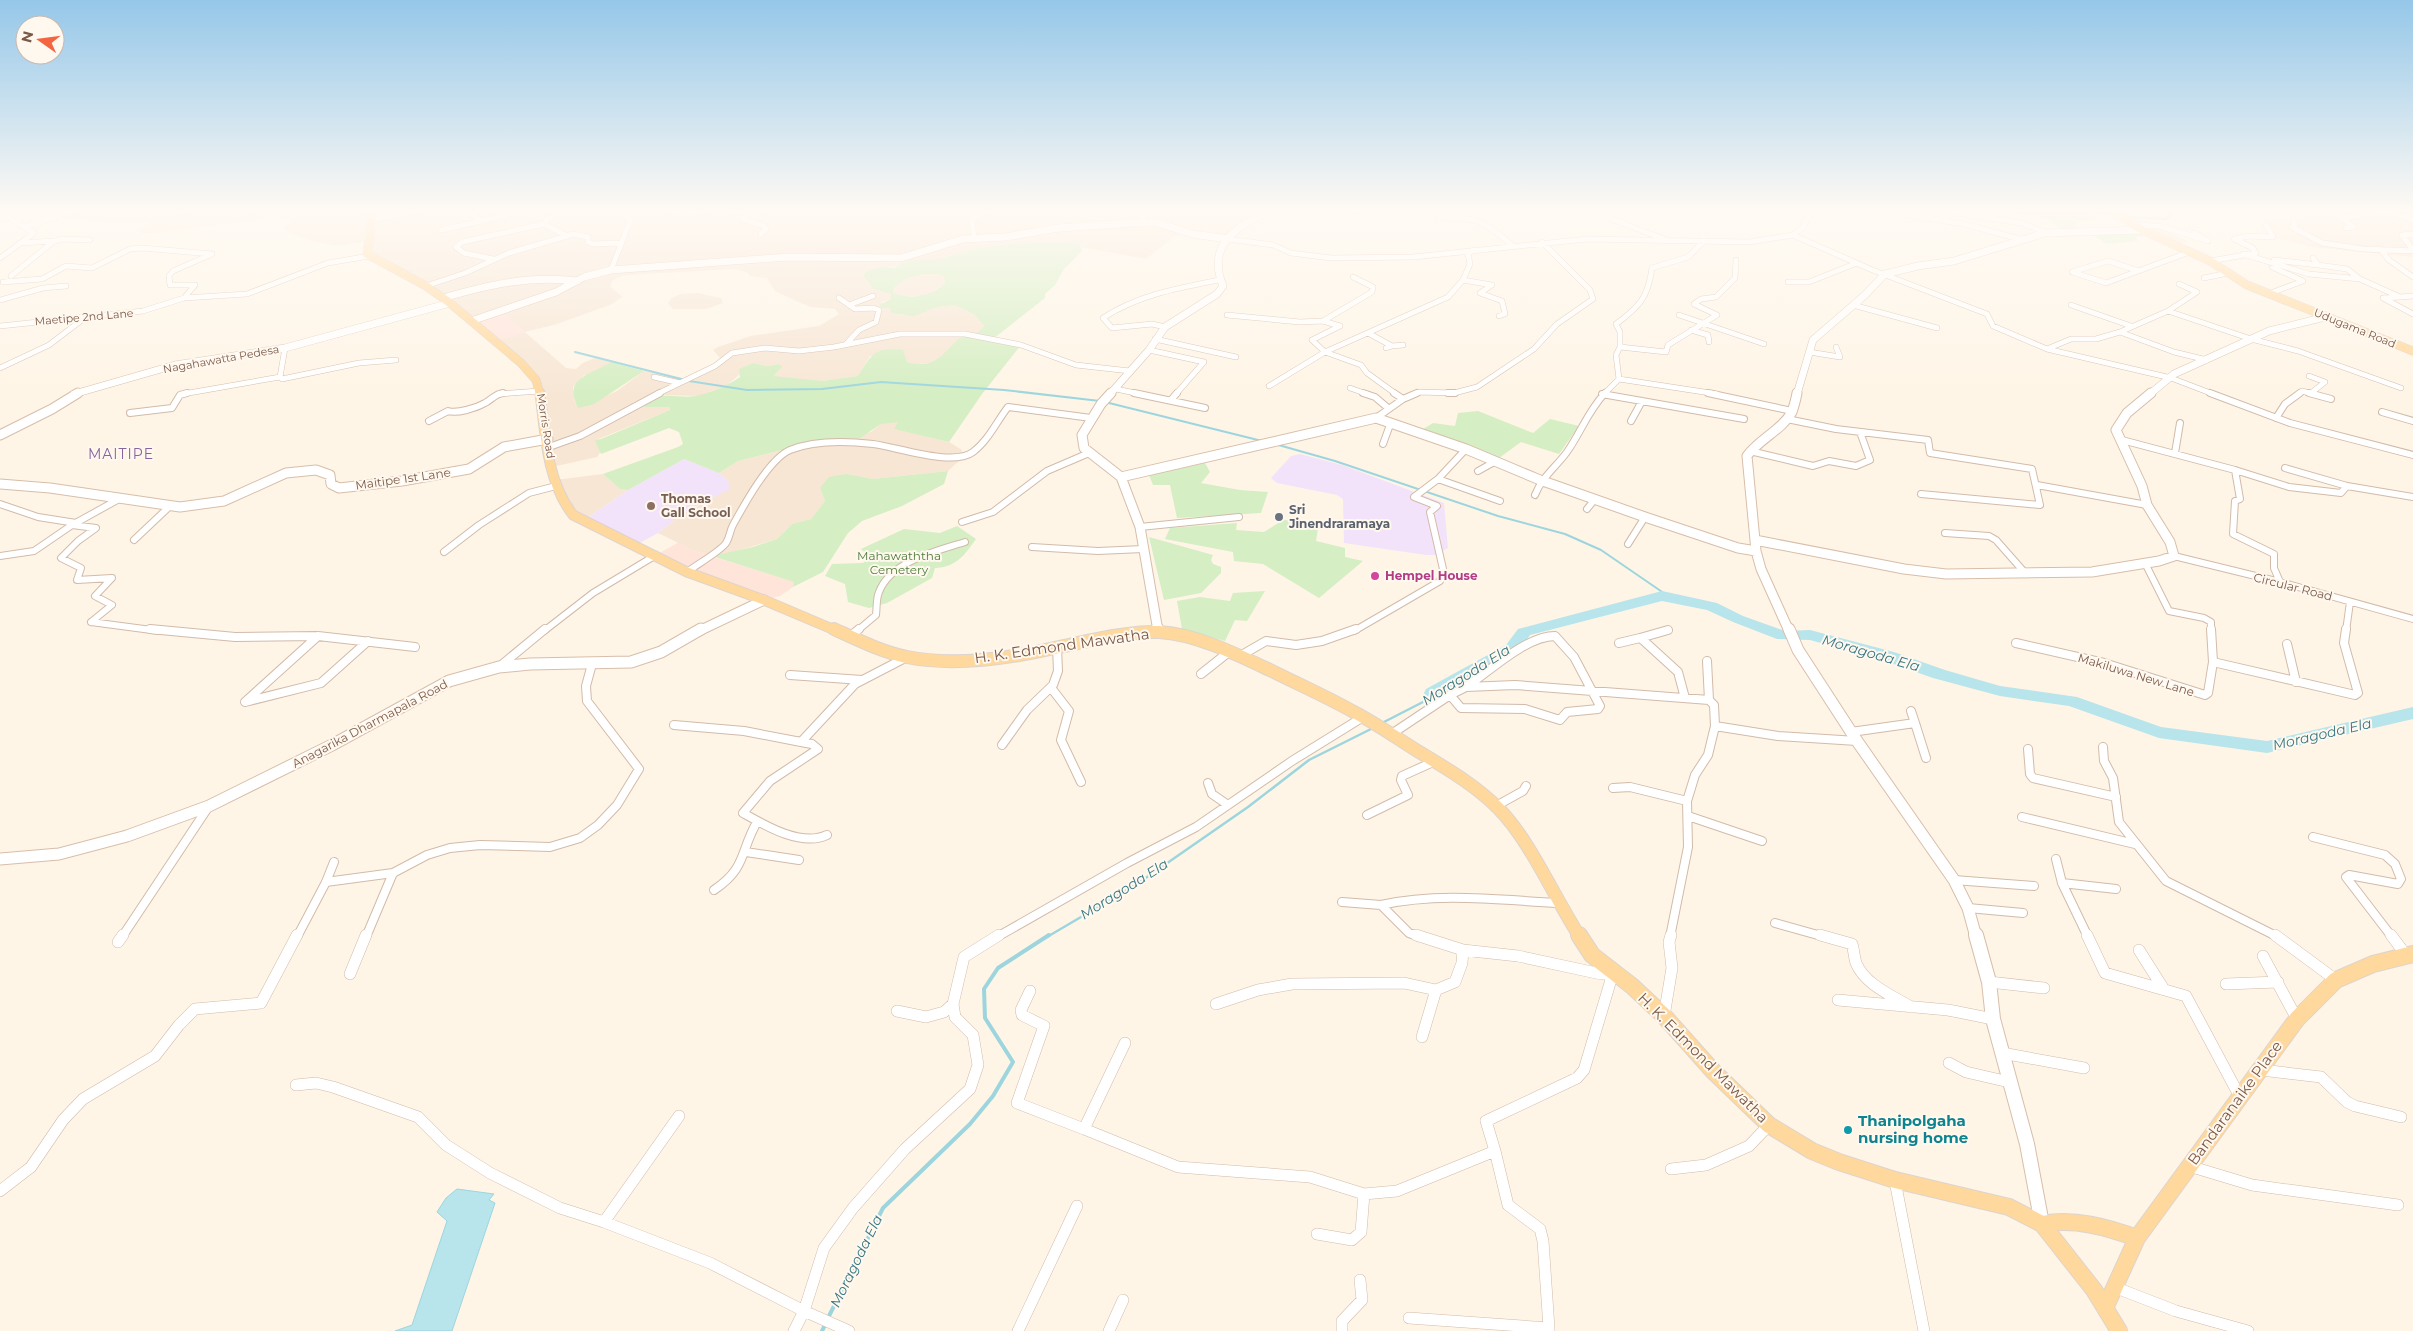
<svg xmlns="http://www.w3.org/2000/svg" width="2413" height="1331" font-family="Montserrat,sans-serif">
<rect width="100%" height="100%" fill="#fef5e6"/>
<path fill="#f7e6d4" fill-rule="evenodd" d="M76 210H368L372 218 420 210H1269L1228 239 1172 229 1179 233 1146 259 1081 247 1079 241 1016 243 978 248 935 260H911L899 266 889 267 874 289 891 294V299L882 302 883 308H890L893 313 902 315 926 311 937 307 955 305 975 315 984 326 980 332 969 337H963L938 360 931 363 917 364 907 362 904 356H870L858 376 822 381 798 380 772 376 779 364 767 366 753 363 727 385 699 396 661 395 646 407H670V410L596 440 601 451 597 457 552 467 536 380 495 341 524 332 471 321 450 303 369 256 368 241 338 246 311 241 288 232 284 227 294 220 274 217 156 233H141L138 230 151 224 149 222H110L58 217ZM734 269 747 272 750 276 767 278 775 291 803 304 811 307 835 309 839 314 819 326 751 336 718 347 713 350 722 360 688 379 644 371 617 391 578 408 574 400 573 387 584 375 592 374 611 362 595 358 583 363 576 369 566 368 525 332 557 324 612 304 622 297 610 286 613 280 625 275Z
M2111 210H2132L2146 221 2189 242 2174 243Z
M2289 210H2413V257L2310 247 2273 237 2270 229 2262 218 2290 220 2309 217 2306 214Z
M923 274H939L944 277 945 284 926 296H902L893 293 897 284 903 280Z
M697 293 721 298 723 303 706 309H673L668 303 672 298 681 294Z
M889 421 898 422 895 429 949 442 962 450 960 460 948 471 873 479 847 474 820 488 825 501 811 519 792 524 777 539 733 552 712 556 695 551 658 533 685 512 711 500 728 481 719 473 738 461 819 441 871 432 881 424Z
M603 474 620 489 628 490 583 521 573 515 555 480Z"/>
<path fill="#ffe4da" d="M500 310 525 332 495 341 471 321Z
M679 542 695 551 795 582 793 587 780 596 764 600 656 555Z"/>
<path fill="#f2e3fb" d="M1300 454 1342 465 1444 503 1448 548 1436 555H1426L1344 543 1343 499 1337 495 1277 483 1271 478 1291 456Z
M684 459 719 473 728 481 730 489 685 512 658 533 636 545 583 521 628 490Z"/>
<path fill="#d5eec3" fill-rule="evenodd" d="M1997 210H2081L2099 219 2075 222 2078 230 2062 231 2046 218Z
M2086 230H2119L2154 235 2135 237 2138 241 2107 244Z
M1079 241 1082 251 1064 269 1055 285 1045 294V298L994 338 1021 345 982 394 949 442 894 429 898 422 881 424 860 438 819 441 738 461 719 473 684 459 628 490 620 489 603 474 678 447 683 444 679 432 669 428 601 454 595 440 601 439 670 410V407H644C658 387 680 401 700 395 714 391 728 385 740 377L739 369 753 363 767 366 779 364 782 367 773 376 822 381 858 376C872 354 874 347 903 350L907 362C935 369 941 356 959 338 969 335 977 336 984 326L975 315 955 305 937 307 914 316 891 313 890 308H883L879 305 891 299V294L874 289 863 275 870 270 881 267 894 268 911 260H935L978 248 1016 243ZM923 274H939L944 277 945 284C930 296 913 300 893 293 896 279 911 278 923 274Z
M611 362 644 371 594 404 578 408C562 377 591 375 611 362Z
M1478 411 1533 433 1550 419 1579 426 1559 454 1521 442 1499 458 1420 431 1433 423 1455 426 1458 413Z
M1205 463 1210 472 1201 483 1240 490 1268 492 1261 513 1177 518 1170 485H1153L1149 475Z
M948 471 944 484 902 506 862 521 848 533 823 572 793 587 794 582 712 556 753 547 777 539 792 524 811 519 825 501 820 488 829 477 847 474 873 479Z
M1283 520 1303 521 1318 528 1316 541 1345 548V557L1363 561 1319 598 1263 564 1234 561 1233 552 1165 539 1170 528 1237 523 1236 530 1264 532Z
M957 526 976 539C964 556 956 567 935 568L932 578 887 603 869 608 848 602 845 584 825 576 832 564 863 563 870 557 861 549 904 529 940 533Z
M1149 537 1213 555 1211 560 1213 564 1221 567V573L1201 593 1164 600Z
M1265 591 1247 621 1235 620 1225 641 1182 629 1177 601 1200 597 1230 601 1233 593Z"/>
<path fill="#b8e4eb" stroke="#9dd5de" d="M457 1189 494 1194 489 1200 495 1203 452 1331H395L412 1325 447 1221 437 1212 446 1198Z"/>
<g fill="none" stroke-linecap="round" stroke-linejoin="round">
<path stroke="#9dd5de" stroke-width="2" d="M2078 210 2113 215
M2126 217 2166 219 2175 210
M575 352 689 381 747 390 822 389 881 382 1004 390 1100 401
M1105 402 1262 441
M1275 444 1335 461 1498 516 1565 534 1601 550 1671 598"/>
<path stroke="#9dd5de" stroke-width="2.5" d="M1382 723 1423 702 1432 693
M1047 937 1137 884 1248 807 1309 760 1373 728"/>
<path stroke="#9dd5de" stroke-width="4" d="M828 1318 883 1208 970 1124 993 1096 1013 1062 985 1018 984 989 998 968 1049 935
M822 1331 826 1323"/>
<path fill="#b8e4eb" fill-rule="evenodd" d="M1662 591 1717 603 1743 616 1785 631 1810 630 1894 652 1945 670 2000 686 2077 697 2161 727 2267 741 2413 707V719L2267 753 2159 738 2069 706 2000 696 1933 678 1882 660 1810 640 1777 639 1733 622 1707 610 1662 601 1530 635 1518 653 1438 697H1426L1424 693 1426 689 1506 645 1518 629Z"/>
<g stroke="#d2bbaa" stroke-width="6">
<path id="street-far3" d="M270 210H275
M465 210 482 221 513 213
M562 210 546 220 544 224 567 236 572 234 588 237V242L593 244 620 243
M667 210 682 214 709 210
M728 210 749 213 743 219 764 226 766 229 761 234
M1138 210 1146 222
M1354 210 1368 212 1370 210
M1598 210 1614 220 1667 240
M1896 210V213L1964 224 2023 240
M1940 210 2021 223 2047 233
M2387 211 2413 220
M180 213 185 210
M1438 217C1478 218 1480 219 1511 244
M0 219 8 217 34 233 0 258
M370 220 420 210
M2293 221 2295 225 2292 227 2322 243 2363 249 2413 251
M2133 225 2159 226 2208 241 2194 233
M24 227 76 210
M2346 228 2353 227 2341 217 2390 212
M441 230 482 221
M2413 234 2402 235 2413 250
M1793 235 1803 227 1812 210
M974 238 972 219 988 210
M1228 239 1273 245 1291 253 1331 258 1413 257 1587 239 1749 242 1793 235 1870 269 1987 314 1993 326 2047 349 2171 378 2213 394
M54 241 62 239 90 240
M2381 250 2389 260 2413 277
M2243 254 2309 274 2360 279 2347 269 2318 265
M493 259 464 253 456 247 462 242 544 224
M2274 260 2318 265 2313 258
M2210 261 2256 253 2253 248 2234 239 2248 236 2273 237 2266 225
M611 270 630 221 625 215 627 210
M2072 272 2106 283 2192 251
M2072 272 2108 261 2139 271
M11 276 54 241 20 243
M2204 278 2228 273
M2360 279 2400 297 2383 298 2413 314
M1463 280 1492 285 1480 293 1502 301 1505 314 1499 316
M3 282 42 279 66 266 92 268 130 249 142 248 212 254 173 271 169 276 170 285H195L184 298
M1788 282H1809L1857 263
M426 286 465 273 509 253 567 236
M2268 294 2303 281 2272 267
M2400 297 2413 296
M839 298 855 309 873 308 879 310 876 322 859 330 846 344
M0 300 43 288 66 286
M849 305 873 296
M1853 305 1937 328
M2071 305 2131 326
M2168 311 2251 339 2298 351 2401 388
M1227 315 1300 322 1323 321 1340 326 1312 340 1325 352 1361 365 1367 373 1396 394
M1679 315 1764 344
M1323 321 1372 292 1373 287 1353 277
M0 326 143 311 184 298 247 294 328 263 369 256
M1165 327 1152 324 1112 328 1103 318C1138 295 1178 288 1219 280
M1691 330 1708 335 1709 342
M2120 332 2174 352 2207 360
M1368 333 1392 346 1386 348
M1155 339 1236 357
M1392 346 1403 345
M1620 347 1666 352 1668 345 1717 315 1694 304 1701 299 1716 297 1735 278 1736 260
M285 348 280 377 282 379 359 363 396 360
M2047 349 2071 339H2096L2120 332 2168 311 2197 292 2179 284
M1149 350 1204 362 1176 394
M1809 352 1840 357 1836 347
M0 368 49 345 87 316
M2309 376 2325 382 2311 393
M654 377 680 383
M1619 379 1616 355 1620 347V332L1616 324C1639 307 1648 298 1652 268L1688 257 1704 241
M1619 379 1717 394
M1269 386 1325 352 1448 297 1463 280 1470 264 1468 254 1473 250
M1350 388 1367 394
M1116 389 1140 394
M183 394 280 377
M498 394 540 391
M657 394 715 366 732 353 765 348 799 351 834 347 900 334H965L1021 345 1076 365 1130 371
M1414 394 1419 392 1454 393 1477 387 1534 349 1557 324 1593 299 1590 290 1542 242
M1604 394 1619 379
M2298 394 2302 391 2313 394"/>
</g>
<g stroke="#d2bbaa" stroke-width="8">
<path id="street-far2" d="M1134 393 1205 408
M1363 393 1375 397 1388 408
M1394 393 1403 399
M1448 393H1455
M1708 393 1792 411
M2210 393 2290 423 2413 455
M2309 393 2331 399
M1602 394 1744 419
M1171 400 1177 393
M2382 412 2413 421
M130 413 172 408 180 395 187 393
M1376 418 1403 399 1417 393
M2276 418 2285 404 2300 393
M1787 419 1836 429 1928 440 1930 453 2032 469 2040 505 1921 494
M429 421 448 411C457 414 476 408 485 403 491 400 495 394 503 393
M1631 421 1642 401
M2122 440 2235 470 2289 487 2341 493 2347 486
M1383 444 1391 422
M549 447 580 436 660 393
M1750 451 1813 466 1829 461 1856 466 1870 460 1860 432
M2175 453 2180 423
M2285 468 2347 486 2413 497
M2235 470 2240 499 2235 501 2233 534 2274 554V568L2280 582
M1478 471 1496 461
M1438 479 1500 501
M2037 485 2147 505
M1535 495C1542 477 1556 467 1567 452 1581 432 1588 411 1605 393
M0 504 38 517 76 523
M1587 509 1595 499
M962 522 993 512 1047 471 1089 453
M72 525 96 528 78 541 61 558 81 568 77 580 112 578 95 596 112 605 91 622
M1140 527 1239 517
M1945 533 1989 536 1996 540 2026 574
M134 540 170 506
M1628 544 1645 517
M1032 547 1098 551 1143 549
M444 552 479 525 529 493 556 486
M0 556 34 551 72 525 119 499
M2174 556 2280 582 2413 619
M2145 563 2169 611 2204 618 2211 622V631
M687 572C696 565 721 551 726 543 730 537 730 530 733 525 744 505 769 459 790 450 815 440 846 441 873 444 897 447 953 467 973 452 988 441 997 421 1008 407L1091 418
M91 622 159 631
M544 631 593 593 656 555
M857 631 876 615C877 607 876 599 879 592 891 561 937 551 965 542
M1354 631 1440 581 1443 569 1430 512 1437 506 1414 497 1438 479 1466 449
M1665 631 1668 630
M2346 631 2350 602"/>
</g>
<g stroke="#d2bbaa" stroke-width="10">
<path id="street-far1" d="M150 629 235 637 318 636 415 647
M852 635 859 629
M318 636 245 702 321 683 368 641
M1640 638 1668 630
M1619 643 1640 638 1644 641 1678 672 1685 698
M2016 643 2104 663 2205 695 2208 693 2213 662 2211 629
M2287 644 2296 682
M1240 656 1266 641 1296 645 1322 641 1356 629
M1707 661 1709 700
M2213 662 2355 695 2358 693 2344 643 2346 629
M499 667 545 629
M1201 674 1230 651
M790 675 862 680
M1052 689 1069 711 1061 740 1081 782
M1450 695 1461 708 1525 709 1560 720 1567 712 1598 709 1600 706 1574 657 1555 636C1526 636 1490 671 1466 687
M1911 711 1915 723
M674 725 744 731 801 742 855 684 907 657
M1851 732 1915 723 1926 758
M1390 735 1450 695 1466 687 1515 685 1709 700 1714 705 1715 726 1778 736 1857 741
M801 742 812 744 818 749 770 781 743 813C766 826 801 847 827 835
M1002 745 1027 710 1053 685 1058 671 1057 648
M2103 747 2104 761 2113 778 2119 822 2166 881 2278 937
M2028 749 2030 774 2033 778 2116 797
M1208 783 1212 794 1228 805
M1613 788 1630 787 1687 801
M1496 806 1523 791 1526 786
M1367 815 1408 795 1401 780 1402 776 1433 762
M1688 816 1762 841
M2022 817 2135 844
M2313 837 2385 855 2395 864 2401 879 2398 884 2349 875 2346 877 2392 937
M746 852 799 860
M2056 859 2062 883 2088 937
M1954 880 2034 886
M326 882 393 873
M2062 883 2116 889
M714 890C747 868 740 851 757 822
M1342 902 1381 905 1409 933 1420 937
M1381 905C1440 892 1498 900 1558 903
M1968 908 2023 913
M1775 923 1825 937
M122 937 209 806
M297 937 326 882 334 862
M366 937 393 873 427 855 450 848 480 845 550 847 580 838 598 825 617 805 639 769 587 701 586 686 592 664
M997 937 1127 863 1196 827 1292 761 1363 717
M1670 937 1688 847 1687 801 1695 775 1708 755 1715 726"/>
</g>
<g stroke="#d2bbaa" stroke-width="12">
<path id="street" d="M1820 935 1852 944C1854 950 1854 957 1856 963 1865 985 1893 996 1911 1007
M2087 935 2105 973 2186 996 2240 1097
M2275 935 2336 980
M2391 935 2406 955
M118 942 123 935
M2139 950 2163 988
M2263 956 2297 1019
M350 974 366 935
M1989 982 2044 988
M2226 984 2278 982
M1030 991 1021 1010 1022 1015 1044 1026 1017 1103 1084 1129
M1838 1000 1948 1010 1993 1019
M1216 1004 1258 990 1292 984 1404 983 1436 990 1455 982 1462 963 1463 950
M897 1011 926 1017 944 1012 953 1004 964 957 999 935
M1664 1016 1672 968 1669 942 1671 935
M1422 1037 1436 990
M1125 1043 1084 1129 1178 1167 1310 1177 1364 1194 1397 1191 1495 1151 1486 1121 1577 1078 1584 1070 1613 973 1601 974 1518 956 1463 950 1416 935
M2002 1053 2084 1068
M1949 1063 1966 1072 2009 1082
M2261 1070 2321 1077 2347 1102 2355 1106 2401 1117
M296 1085 316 1083 333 1087 418 1117 446 1145 490 1173 560 1208 604 1222 710 1263 804 1311 849 1331
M1495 1151 1508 1205 1540 1229 1543 1241 1549 1328
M2189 1166 2252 1185 2398 1205
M1671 1169 1706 1165 1749 1146 1769 1125
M1895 1181 1924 1331
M0 1191 31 1167 63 1120 83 1099 155 1056 179 1025 195 1009 261 1003 297 935
M604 1222 679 1116
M1317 1234 1352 1240 1361 1232 1364 1194
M2114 1287 2176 1311 2248 1331
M1409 1318 1549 1328V1331
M794 1331 804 1311 824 1248 853 1208 905 1149 970 1089 978 1065 973 1035 955 1017 953 1004
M1018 1331 1077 1206
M1109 1331 1123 1300
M1342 1331V1321L1362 1300 1360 1280"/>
</g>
<g stroke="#d8beaa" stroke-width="8">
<path id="secondary-far3" d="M443 298C488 285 530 275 577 281
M471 321 556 292 584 277 611 270 788 257 901 258 963 239 1005 237 1059 228 1131 223 1155 222 1192 234 1228 239
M74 394 175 365 285 348 450 303
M1110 394 1149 350 1165 327 1217 294 1223 286C1206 244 1236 228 1269 210
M1797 394 1813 340 1865 295 1885 274 1918 266 1954 261 2045 233 2142 230
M2150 394 2174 374 2269 331 2325 317"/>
</g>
<g stroke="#d8beaa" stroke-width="11">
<path id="secondary-far2" d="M1111 393 1101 404 1082 435 1084 448 1121 477 1140 527 1158 631
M0 435 52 409 78 393
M1121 477 1376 418 1466 449 1540 480 1645 517 1738 548 1756 551
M0 484 50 488 180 507 224 501 286 473 316 470 330 475 331 484 339 488 402 481 469 469 504 447 548 439
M1755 540 1904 569 1946 574 2092 572 2159 561 2174 556 2170 542 2147 505 2142 486 2116 430 2127 413 2151 393
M699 631 764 600
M1789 631 1761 569 1756 551 1747 456C1759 439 1782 430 1792 412 1794 406 1796 399 1797 393"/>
</g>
<g stroke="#d8beaa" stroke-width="13">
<path id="secondary-far1" d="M1158 629V632
M1789 629 1798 650 1857 741 1954 880 1968 908 1976 937
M0 859 59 854 127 836 209 806 332 745 449 681 499 667 530 664 631 662 661 652 701 629"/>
</g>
<g stroke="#d8beaa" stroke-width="16">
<path id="secondary" d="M1976 935 1989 982 1993 1019 2027 1144 2042 1224"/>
</g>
<g stroke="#ddd4cf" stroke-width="9">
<path id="primary-far3" d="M368 210 372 218 367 254 426 286 450 303 521 363 536 380 540 394
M2111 210 2142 230 2210 261 2247 285 2413 351"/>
</g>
<g stroke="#ddd4cf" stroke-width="11">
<path id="primary-far2" d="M540 393C545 434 547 482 573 515L687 572 764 600 837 631"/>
</g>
<g stroke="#ddd4cf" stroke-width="14">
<path id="primary-far1" d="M834 629C858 640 882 652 907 657 956 667 1012 658 1059 647 1089 641 1128 631 1159 632 1197 634 1240 656 1274 672 1300 685 1327 697 1352 711 1374 722 1395 737 1416 750 1444 767 1474 784 1498 808 1530 840 1554 897 1580 937"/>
</g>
<g stroke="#ddd4cf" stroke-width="18">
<path id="primary" d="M1579 935 1592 955 1632 986 1664 1016 1713 1071 1769 1125 1812 1151 1839 1162 1895 1180 2009 1207 2042 1224 2094 1290 2119 1331
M2042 1224C2075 1218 2106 1227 2137 1238
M2106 1306 2137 1238 2297 1019 2336 980 2373 964 2413 954"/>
</g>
<use href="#street-far3" stroke="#fff" stroke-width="5"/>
<use href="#street-far2" stroke="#fff" stroke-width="6"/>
<use href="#street-far1" stroke="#fff" stroke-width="8"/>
<use href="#street" stroke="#fff" stroke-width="11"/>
<use href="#secondary-far3" stroke="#fff" stroke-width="7"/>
<use href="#secondary-far2" stroke="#fff" stroke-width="9"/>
<use href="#secondary-far1" stroke="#fff" stroke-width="11"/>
<use href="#secondary" stroke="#fff" stroke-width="14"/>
<use href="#primary-far3" stroke="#ffd89d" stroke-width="8"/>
<use href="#primary-far2" stroke="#ffd89d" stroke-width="9"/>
<use href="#primary-far1" stroke="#ffd89d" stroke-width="12"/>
<use href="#primary" stroke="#ffd89d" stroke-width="16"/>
</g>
<linearGradient id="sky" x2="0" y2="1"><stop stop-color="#95c7e9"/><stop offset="0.53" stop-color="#fffaf4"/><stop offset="1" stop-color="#fffaf4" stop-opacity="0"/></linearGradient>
<rect width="2413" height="397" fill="url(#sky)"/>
<circle fill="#8d6e63" stroke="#fff8ef" stroke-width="2" cx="651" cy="506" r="5"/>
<circle fill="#6b7280" stroke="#fff8ef" stroke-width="2" cx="1279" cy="517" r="5"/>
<circle fill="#d1479c" stroke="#fff8ef" stroke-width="2" cx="1375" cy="576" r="5"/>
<circle fill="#0f9aa8" stroke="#fff8ef" stroke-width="2" cx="1848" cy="1130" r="5"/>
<g text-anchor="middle" stroke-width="4" stroke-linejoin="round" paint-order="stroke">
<g font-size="11" fill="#7b5947" stroke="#fff8ef">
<text transform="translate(84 317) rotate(-5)" y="4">Maetipe 2nd Lane</text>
<text transform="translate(2355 328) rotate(22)" y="4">Udugama Road</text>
<text transform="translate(221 359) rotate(-10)" y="4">Nagahawatta Pedesa</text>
<text transform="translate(546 426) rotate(81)" y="4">Morris Road</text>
</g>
<g font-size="12" fill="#7b5947" stroke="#fff8ef">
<text transform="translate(403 479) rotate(-8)" y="4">Maitipe 1st Lane</text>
<text transform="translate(2293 587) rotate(14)" y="4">Circular Road</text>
<text transform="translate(2136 675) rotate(17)" y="4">Makiluwa New Lane</text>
<text transform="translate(370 724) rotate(-28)" y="4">Anagarika Dharmapala Road</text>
</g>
<g font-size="12" font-weight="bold" fill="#785e54" stroke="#fff8ef" text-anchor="start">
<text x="661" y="503">Thomas<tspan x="661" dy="14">Gall School</tspan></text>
</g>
<g font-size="12" font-weight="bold" fill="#5b616d" stroke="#fff8ef" text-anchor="start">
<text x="1289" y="514">Sri<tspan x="1289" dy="14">Jinendraramaya</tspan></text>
</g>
<g font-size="12" fill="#507c3c" stroke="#fff8ef">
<text x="899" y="560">Mahawaththa<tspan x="899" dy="14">Cemetery</tspan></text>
</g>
<g font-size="12" font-weight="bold" fill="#b23c85" stroke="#fff8ef" text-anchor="start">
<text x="1385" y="580">Hempel House</text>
</g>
<g font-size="14" letter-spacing="1" fill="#89639f" stroke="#fff8ef">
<text x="121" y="459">MAITIPE</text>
</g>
<g font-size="14" font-style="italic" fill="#397782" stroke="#fff8ef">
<text transform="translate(1871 653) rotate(16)" y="5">Moragoda Ela</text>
<text transform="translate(1466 675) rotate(-32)" y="5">Moragoda Ela</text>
<text transform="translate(2322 734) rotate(-13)" y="5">Moragoda Ela</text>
<text transform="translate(1124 889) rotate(-32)" y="5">Moragoda Ela</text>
<text transform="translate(856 1261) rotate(-64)" y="5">Moragoda Ela</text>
</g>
<g font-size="15" fill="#7b5947" stroke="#fff8ef">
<text transform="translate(1062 646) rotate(-8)" y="5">H. K. Edmond Mawatha</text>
<text transform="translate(1703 1058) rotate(45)" y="5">H. K. Edmond Mawatha</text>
<text transform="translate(2235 1103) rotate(-54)" y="5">Bandaranaike Place</text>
</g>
<g font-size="15" font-weight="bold" fill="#0d838f" stroke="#fff8ef" text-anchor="start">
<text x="1858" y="1126">Thanipolgaha<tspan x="1858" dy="17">nursing home</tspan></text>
</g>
</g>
<g transform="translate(40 40) rotate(284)"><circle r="24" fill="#fff8ef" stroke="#cab8ac"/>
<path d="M0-4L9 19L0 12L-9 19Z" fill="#f46440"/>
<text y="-8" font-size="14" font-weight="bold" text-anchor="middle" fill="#7b5947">N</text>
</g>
</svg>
